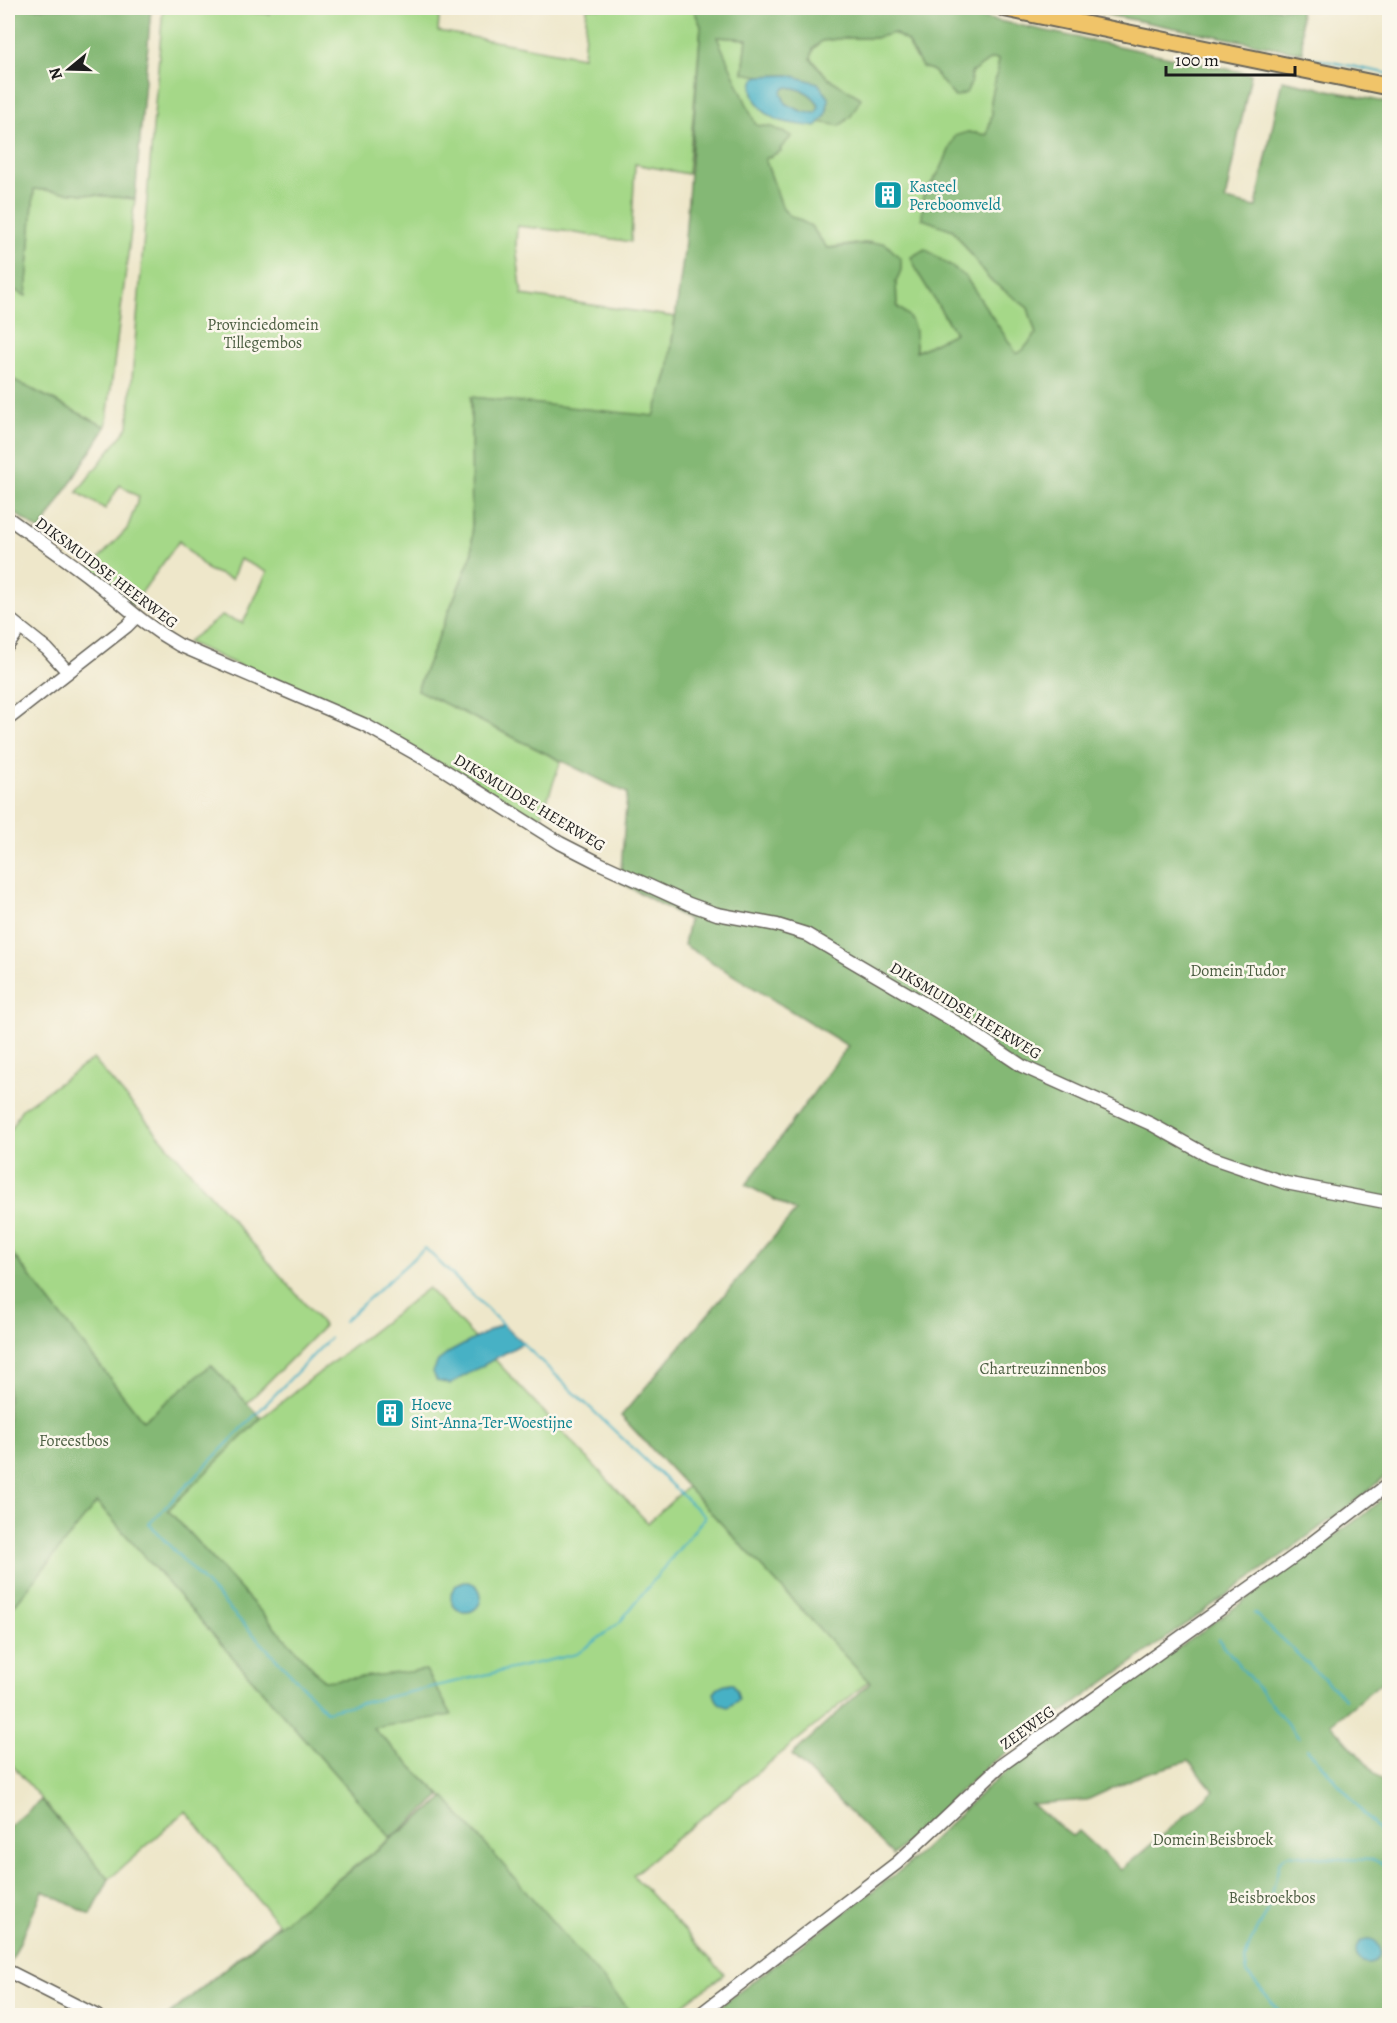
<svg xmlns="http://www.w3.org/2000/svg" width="1397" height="2023" font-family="Alegreya,serif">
<rect width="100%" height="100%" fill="#fbf7ec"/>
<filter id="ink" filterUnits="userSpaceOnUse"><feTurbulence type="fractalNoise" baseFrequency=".0167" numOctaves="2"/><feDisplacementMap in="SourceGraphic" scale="12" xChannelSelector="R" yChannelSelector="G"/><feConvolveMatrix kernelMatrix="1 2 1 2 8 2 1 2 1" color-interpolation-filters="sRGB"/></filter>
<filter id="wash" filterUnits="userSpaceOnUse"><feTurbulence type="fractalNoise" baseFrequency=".008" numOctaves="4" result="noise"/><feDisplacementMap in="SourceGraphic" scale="24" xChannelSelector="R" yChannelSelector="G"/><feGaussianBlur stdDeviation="1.35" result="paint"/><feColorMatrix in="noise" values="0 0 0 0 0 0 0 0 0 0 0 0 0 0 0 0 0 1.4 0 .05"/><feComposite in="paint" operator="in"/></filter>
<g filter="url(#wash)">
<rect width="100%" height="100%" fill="#eee7ca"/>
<path fill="#a5d888" stroke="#607a52" stroke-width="1.5" d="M163 8H215L269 14 270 8H440L438 31 583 57 587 8H693L701 26 688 174 635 164 631 242 563 231 517 226 516 246 522 295 675 317 668 372 654 417 471 397 472 554 417 690 561 761 539 823 388 733 187 642 222 616 243 623 267 572 240 559 232 579 208 570 179 541 132 606 89 569 127 529 139 497 120 485 105 509 77 492 128 427Z
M893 33 907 41 914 56 926 68 932 70 955 97 971 83V73L991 59H998V67L991 101 992 114 987 135 968 132 955 136 941 169 923 196 953 230 989 279 1028 308 1036 334 1023 351 1016 354 965 276 912 257 918 273 955 333 916 352V344L897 308 896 282 871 242 827 248 811 226 789 215 783 209 765 159 781 151 772 127 756 126 716 37 747 39 743 72 860 98 828 78 811 58 813 49 822 41 844 38H875Z
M34 189 135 199 106 427 8 377V287L26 295Z
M93 1059 324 1326 247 1403 211 1365 143 1421 8 1248V1133C15 1128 15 1116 23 1108Z
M428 1288 648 1523 687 1487 869 1681C791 1747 710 1809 633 1875L724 1974 670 2015H169L278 1924 186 1811 109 1879 8 1760V1613L96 1501 391 1838 329 1886 444 1798 324 1681 168 1510 261 1418Z"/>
<path fill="#84b874" stroke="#506a48" stroke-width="1.5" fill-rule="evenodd" d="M8 8H151L135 199 34 189 26 296 8 287Z
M693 8H937L1251 74 1225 200 1256 207 1282 80 1389 103V1473L1354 1502 1284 1554 990 1764 893 1855 792 1755 870 1683 621 1416 796 1211 746 1185 848 1046 684 945 689 920 620 882 627 793 417 690 472 554 471 397 654 416 668 372 684 252 701 26ZM894 33 907 41 922 67 932 70 955 97 966 93 971 83V73L991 59H998V67L991 101 992 114 987 135 968 132 955 136 941 169 923 196 922 219 953 230 989 279 1028 308 1036 334 1023 350 1017 354 965 276 925 249 911 257 918 273 955 333 916 352C916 332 916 317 897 307L896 282 901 270V259L885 243C865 242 847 247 827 248L811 226 789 215 783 209 765 159 781 151 780 149 792 136 772 127 756 125 717 37 747 39 743 73 759 76 789 75 828 107 826 115 819 122 840 126 851 116 861 98 828 78 811 59 813 49 822 41 844 38H875Z
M1073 8H1300L1303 53Z
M788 87C802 89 813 93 819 107L816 113 803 112 786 104 781 93 782 89Z
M8 377 106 427 40 531 8 508Z
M8 1248 143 1421 211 1365 261 1418 168 1510 324 1681 426 1670 452 1715 373 1728 441 1796 391 1838 97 1502 8 1613Z
M1389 1493V1676L1331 1724 1389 1789V2015L707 2016 906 1866 981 1793 1009 1769 1301 1560 1363 1515ZM1189 1761 1214 1791 1121 1870 1079 1831 1072 1836 1031 1804 1087 1800 1143 1774Z
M445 1798 634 2015H169L279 1925Z
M41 1800 109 1879 91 1915 43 1891 8 1968V1828Z"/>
<path fill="#47b1c5" stroke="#326670" stroke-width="1.5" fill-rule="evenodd" d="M789 75 818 83 829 98 826 115 816 127C803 125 789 124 778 120 762 114 747 95 754 79L759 76ZM788 87C802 89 813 93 819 106L816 113 803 112 786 104 781 93 783 89Z
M502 1324 523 1343 450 1384 437 1381 433 1372 438 1361 450 1352Z
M451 1597a15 15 0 1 1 30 0a15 15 0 1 1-30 0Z
M725 1684H733L737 1691 739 1700 728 1707C719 1705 716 1701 714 1693L718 1687Z
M1356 1951a12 12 0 1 1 24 0a12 12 0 1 1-24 0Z"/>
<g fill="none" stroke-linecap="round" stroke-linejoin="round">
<path stroke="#47b1c5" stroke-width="2" d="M1307 57 1390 74
M344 1321 425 1248 504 1326
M330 1338 149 1524 326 1711 577 1654 619 1623 705 1517 521 1342
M1254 1613 1345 1699
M1218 1639 1299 1738
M1307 1749 1353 1800 1390 1845
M1280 2012 1247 1973 1245 1960 1251 1941 1268 1911 1280 1860 1288 1854 1337 1859 1374 1860 1390 1867"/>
</g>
</g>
<g filter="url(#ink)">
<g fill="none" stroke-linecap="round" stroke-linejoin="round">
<g stroke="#666359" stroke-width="15">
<path id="minor" d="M8 518C34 537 61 555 87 575 119 600 142 624 179 645L365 725 441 768 560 843 599 863 689 904 717 914 777 925 806 934 964 1027 1022 1066 1151 1124 1210 1157 1286 1183 1390 1203
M8 618 47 649 68 672
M8 645 20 628
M8 719 127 626 136 617
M8 1971 97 2016
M698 2016 897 1863 1000 1766 1296 1555 1390 1483"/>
</g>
<g stroke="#666359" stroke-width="20">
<path id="major" d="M1004 8 1390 87"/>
</g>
<use href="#minor" stroke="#fff" stroke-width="12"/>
<use href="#major" stroke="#f0c469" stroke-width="16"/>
</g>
</g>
<defs>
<g id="building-square" transform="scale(1.5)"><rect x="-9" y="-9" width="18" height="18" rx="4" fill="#0f9aa8" stroke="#fbf7ec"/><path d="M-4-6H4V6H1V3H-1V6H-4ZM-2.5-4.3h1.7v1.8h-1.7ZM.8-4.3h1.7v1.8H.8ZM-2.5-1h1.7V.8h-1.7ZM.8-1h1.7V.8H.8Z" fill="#fff"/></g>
</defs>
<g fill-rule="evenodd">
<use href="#building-square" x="888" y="195"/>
<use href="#building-square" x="390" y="1413"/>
</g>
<g text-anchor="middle" stroke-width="5" stroke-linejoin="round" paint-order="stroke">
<g font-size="16" fill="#0d838f" stroke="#fbf7ec" text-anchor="start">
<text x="909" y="192">Kasteel<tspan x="909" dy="18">Pereboomveld</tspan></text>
<text x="411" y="1410">Hoeve<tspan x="411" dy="18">Sint-Anna-Ter-Woestijne</tspan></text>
</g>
<g font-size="16" fill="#4c5e42" stroke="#fbf7ec">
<text x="263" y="330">Provinciedomein<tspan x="263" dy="18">Tillegembos</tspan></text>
<text x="1238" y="976">Domein Tudor</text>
<text x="1043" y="1374">Chartreuzinnenbos</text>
<text x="74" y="1446">Foreestbos</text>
<text x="1213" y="1845">Domein Beisbroek</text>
<text x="1272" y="1903">Beisbroekbos</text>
</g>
<g font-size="16" fill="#1c1c1c" stroke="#fbf7ec">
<text transform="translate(107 572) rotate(37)" y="6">DIKSMUIDSE HEERWEG</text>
<text transform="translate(530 802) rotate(31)" y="6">DIKSMUIDSE HEERWEG</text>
<text transform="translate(966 1010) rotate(31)" y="6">DIKSMUIDSE HEERWEG</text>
<text transform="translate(1027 1727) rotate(-36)" y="6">ZEEWEG</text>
</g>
</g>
<rect width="1397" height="2023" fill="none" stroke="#fbf7ec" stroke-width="30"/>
<g transform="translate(69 69) rotate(251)" stroke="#fbf7ec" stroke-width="4.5" paint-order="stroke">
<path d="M0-4.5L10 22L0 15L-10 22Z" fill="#1c1c1c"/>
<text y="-9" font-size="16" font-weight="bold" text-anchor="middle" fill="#1c1c1c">N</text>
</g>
<path d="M1166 66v9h129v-9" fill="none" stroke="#1c1c1c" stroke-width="3"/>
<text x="1175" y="66" font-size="18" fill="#1c1c1c" stroke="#fbf7ec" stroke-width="4.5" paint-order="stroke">100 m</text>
</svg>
